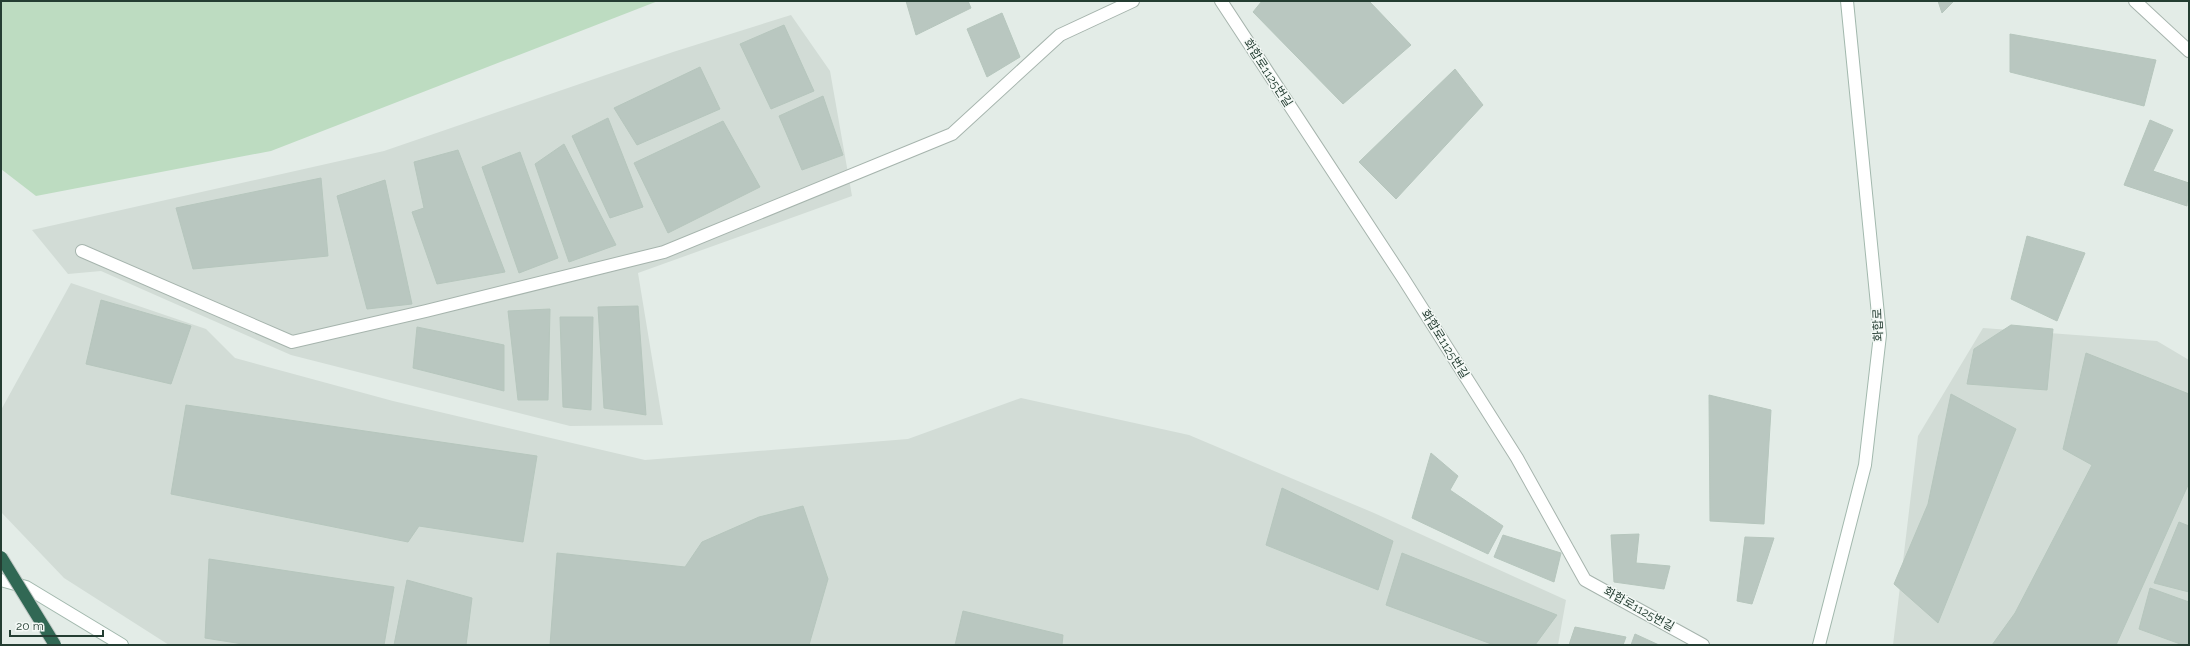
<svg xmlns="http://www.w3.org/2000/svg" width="2190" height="646" font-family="Raleway,'Noto Sans KR',sans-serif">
<rect width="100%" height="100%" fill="#e3ece7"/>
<path fill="#d2dcd6" d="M791 15 830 71 852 196 638 273 663 425 570 426 291 355 101 271 68 274 32 230 384 151 673 52Z
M71 283 206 329 235 358 393 401 645 460 908 439 1021 398 1189 435 1374 513 1566 600 1558 645H169L64 578 1 512V410Z
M1983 328 2157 341 2189 360V645H1893L1918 436Z"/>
<path fill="#bddcc1" d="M1 1H658L271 151 36 196 1 169Z"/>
<path fill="#b9c7c0" stroke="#b6c6bd" d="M906 1H968L971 8 916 35Z
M1262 1H1369L1411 45 1343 104 1253 12Z
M1938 1H1954L1942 13Z
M1002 13 1020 57 987 77 967 29Z
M784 25 814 91 771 109 740 44Z
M2010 34 2156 60 2144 106 2010 72Z
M700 67 720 109 637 145 614 108Z
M1455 69 1483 105 1396 199 1359 162Z
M823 96 843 155 802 170 779 116Z
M608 118 643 207 610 218 572 136Z
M2150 120 2173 130 2153 171 2189 183 2187 206 2124 185Z
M723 121 760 187 668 233 634 163Z
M564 144 616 245 569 262 535 164Z
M458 150 505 272 437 284 412 212 424 208 414 162Z
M520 152 558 258 519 273 482 167Z
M321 178 328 256 193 269 176 208Z
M385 180 412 304 367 309 337 196Z
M2027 236 2085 253 2057 321 2011 299Z
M101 300 191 326 171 384 86 364Z
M638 306 646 415 604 408 598 307Z
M550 309 548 400H518L508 311Z
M560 317H593L591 410 563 407Z
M2011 325 2053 329 2047 390 1967 384 1974 349Z
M417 327 504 345V391L413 368Z
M2086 353 2189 394V483L2116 645H1992L2015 613 2092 465 2063 449Z
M1951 394 2016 429 1938 623 1894 584 1928 504Z
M1709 395 1771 410 1764 524 1710 521Z
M186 405 537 456 523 542 419 526 408 542 171 494Z
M1431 453 1458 476 1450 490 1503 526 1488 554 1412 518Z
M1282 488 1393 541 1378 590 1266 545Z
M803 506 828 579 809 645H550L557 553 685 567 702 542 759 517Z
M2179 522 2189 526V592L2154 583Z
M1639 534 1636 563 1670 566 1664 589 1614 582 1611 535Z
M1503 535 1561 553 1554 582 1494 557Z
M1745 537 1774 538 1752 604 1737 601Z
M1402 553 1557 615 1535 645H1494L1386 605Z
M209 559 394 587 384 645H249L205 638Z
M407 580 472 598 466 645H394Z
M2150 588 2189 602V645H2183L2139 629Z
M963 611 1063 635 1062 645H955Z
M1575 627 1626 637 1623 645H1569Z
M1635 634 1659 645H1631Z"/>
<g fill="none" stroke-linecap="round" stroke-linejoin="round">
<g stroke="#a6b4ad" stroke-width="14">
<path id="street" d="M1221 1 1403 278 1517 458 1585 580 1703 645
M2135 1 2189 51
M82 251 292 342 426 311 664 252 952 134 1060 35 1133 1"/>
</g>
<g stroke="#a2b8ad" stroke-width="14">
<path id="secondary" d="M1 580 26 587 122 645
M1819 645 1865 465 1880 335 1847 1"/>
</g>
<use href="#street" stroke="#fff" stroke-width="12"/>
<use href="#secondary" stroke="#fff" stroke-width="12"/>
<g stroke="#c2c9c6" stroke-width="14" stroke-linecap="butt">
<path id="highway-bridge" d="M1 557 55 645"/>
</g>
<use href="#highway-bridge" stroke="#316854" stroke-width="12"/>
</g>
<g text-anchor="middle" stroke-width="3" stroke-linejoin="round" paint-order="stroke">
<g font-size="12" fill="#243d32" stroke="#f4f9f6">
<text transform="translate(1268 73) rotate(57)" y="4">화합로1125번길</text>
<text transform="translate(1878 325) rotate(-92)" y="4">화합로</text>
<text transform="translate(1445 344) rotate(58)" y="4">화합로1125번길</text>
<text transform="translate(1639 609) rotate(29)" y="4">화합로1125번길</text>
</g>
</g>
<rect width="2190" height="646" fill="none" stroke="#243d32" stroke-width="4"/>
<path d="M10 630v6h93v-6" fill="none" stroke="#243d32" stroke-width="2"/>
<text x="16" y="630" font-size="12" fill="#243d32" stroke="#f4f9f6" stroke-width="3" paint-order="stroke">20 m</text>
</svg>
